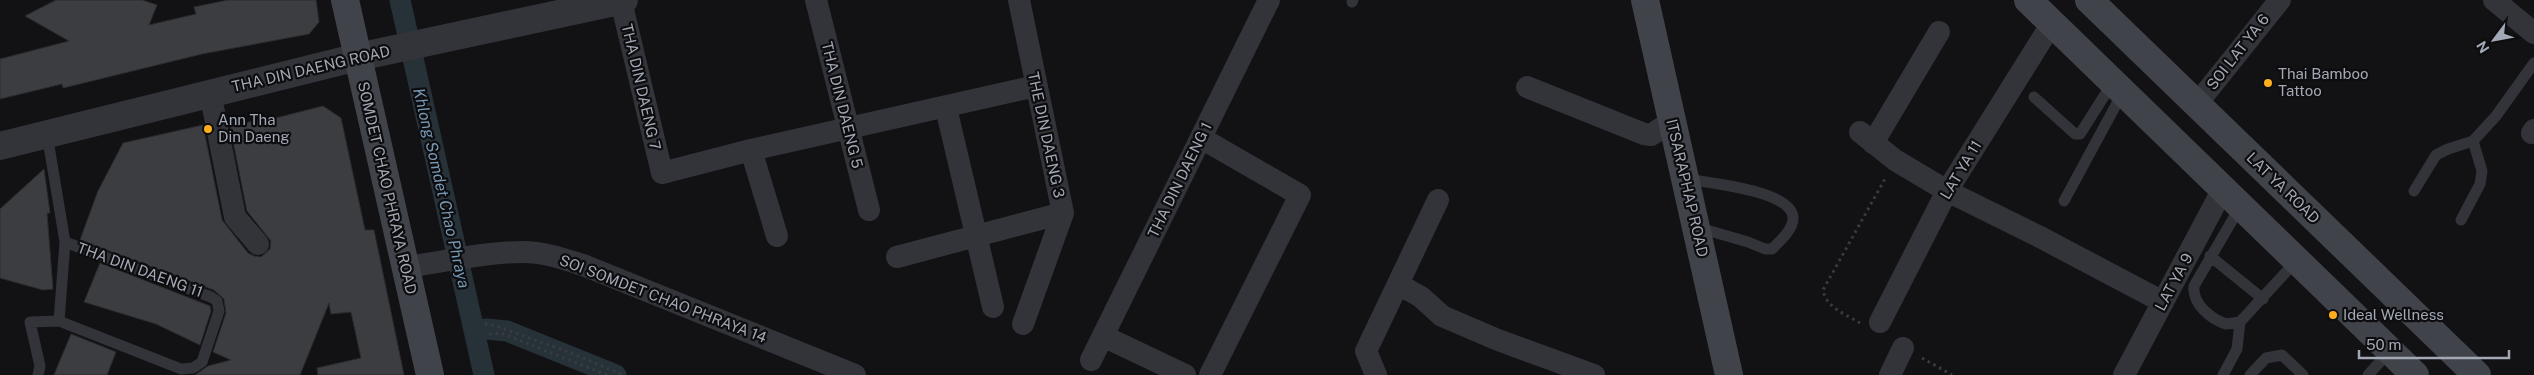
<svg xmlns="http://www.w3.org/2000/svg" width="2534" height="375" font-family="'Public Sans',sans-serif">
<rect width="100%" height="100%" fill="#121214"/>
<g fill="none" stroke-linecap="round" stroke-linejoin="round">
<path stroke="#273138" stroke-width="21" d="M400 0 484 375
M475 332 486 329 507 331 616 375"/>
</g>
<path fill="#3c3d41" stroke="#2c2c30" d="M56 0H142L157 5 149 25 196 14 194 7 228 0H316L319 22 309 34 202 54 63 88 62 84 0 99V59L69 41 25 16Z
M323 106 341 118 365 230H374L404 375H318L317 368 361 358 351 312 331 314 329 303 300 375H195L208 366 231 360 213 352 226 313 224 299 214 290 80 240 98 191 123 143 203 125 222 220 248 253 254 256 261 257 270 249 271 241 247 211 230 126 268 118V120Z
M44 169 50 213H47L53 289 43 290 0 278V209Z
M100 263 210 306 211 311 200 345 156 324 84 302Z
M71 334 116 352 107 375H54Z"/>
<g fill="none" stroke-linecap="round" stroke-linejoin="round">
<path stroke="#383b40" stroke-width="3" stroke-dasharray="2.5 4" stroke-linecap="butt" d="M1860 323C1846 314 1826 308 1823 290L1886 177
M485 324H490L569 352 623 375
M489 334 501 333 607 375
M1922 358 1952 375"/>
<path stroke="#323439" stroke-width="11" d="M1352 2 1353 0
M2034 97 2075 134H2080L2113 82
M47 134 65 242 59 321 181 369 193 368 202 362 219 311 217 301 211 297 65 242
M1687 179C1708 183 1790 190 1793 217 1794 229 1780 241 1772 249H1765L1748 242 1696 227
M2414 191 2436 155 2448 149 2473 141 2496 116 2534 63
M2064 201 2123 92
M2240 207 2194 286C2192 304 2211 319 2226 324L2240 322 2297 260
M2461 220 2480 184 2482 171 2473 141
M2210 256 2263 299
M38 375 40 366 30 322 59 321
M2223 375 2237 349 2240 322
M2250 375 2266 358 2282 355 2303 375
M2368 375 2390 351"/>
<path stroke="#323439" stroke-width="22" d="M816 0 869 210
M1019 0 1063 213 1023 324
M2494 0 2534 33
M621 1 662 173 751 150 1036 86
M1527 87 1644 134 1651 135 1672 121
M210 92 235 217 258 244
M2196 105 2280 0
M946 108 993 307
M1860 132 1895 160 1947 191 2040 237 2163 302
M2532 133 2534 130
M1201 138 1300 195 1210 375
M1873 143 1939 32
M751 150 777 236
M897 257 1063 213
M405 267C445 262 483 252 523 252 544 252 564 259 583 265L855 375
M1398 284 1421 297 1442 316 1498 340 1594 375
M1880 322 1947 191 2052 23
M1103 336 1185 375
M1091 360 1269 0
M1376 375 1366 351 1438 200
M1890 375 1903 348
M2124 375 2223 189"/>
<path stroke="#323439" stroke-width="28" d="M0 146 358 57 624 0"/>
<path stroke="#404349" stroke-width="28" d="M345 0 430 375
M1645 0 1729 375
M2028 0 2415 375
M2089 0 2477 375"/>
</g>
<g fill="#ffaf1e" stroke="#0d0d0f" stroke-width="2">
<circle cx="2268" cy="83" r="5"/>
<circle cx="208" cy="129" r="5"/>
<circle cx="2333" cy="315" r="5"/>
</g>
<g text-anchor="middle" stroke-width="4.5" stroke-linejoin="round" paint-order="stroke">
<g font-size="15" fill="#a2a8b5" stroke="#0d0d0f">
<text transform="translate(2238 52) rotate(-52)" y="5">SOI LAT YA 6</text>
<text transform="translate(311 69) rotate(-13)" y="5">THA DIN DAENG ROAD</text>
<text transform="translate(641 87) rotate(77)" y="5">THA DIN DAENG 7</text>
<text transform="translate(842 105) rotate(76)" y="5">THA DIN DAENG 5</text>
<text transform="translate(1046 135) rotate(78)" y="5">THE DIN DAENG 3</text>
<text transform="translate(1961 170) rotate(-59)" y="5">LAT YA 11</text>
<text transform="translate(1180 180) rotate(-64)" y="5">THA DIN DAENG 1</text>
<text transform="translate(387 188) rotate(77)" y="5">SOMDET CHAO PHRAYA ROAD</text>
<text transform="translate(1687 188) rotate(77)" y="5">ITSARAPHAP ROAD</text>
<text transform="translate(2283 188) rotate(44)" y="5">LAT YA ROAD</text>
<text transform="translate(140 270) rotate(20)" y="5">THA DIN DAENG 11</text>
<text transform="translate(2174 282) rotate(-62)" y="5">LAT YA 9</text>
<text transform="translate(663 299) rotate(21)" y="5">SOI SOMDET CHAO PHRAYA 14</text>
</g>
<g font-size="15" fill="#a2a8b5" stroke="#0d0d0f" text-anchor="start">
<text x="2278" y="79">Thai Bamboo<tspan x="2278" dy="17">Tattoo</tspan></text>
<text x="218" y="125">Ann Tha<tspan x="218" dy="17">Din Daeng</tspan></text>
<text x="2343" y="320">Ideal Wellness</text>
</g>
<g font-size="16" font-style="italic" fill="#7698b4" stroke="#0d0d0f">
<text transform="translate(442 188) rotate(77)" y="6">Khlong Somdet Chao Phraya</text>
</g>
</g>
<g transform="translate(2494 40) rotate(238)" stroke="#0d0d0f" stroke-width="4" paint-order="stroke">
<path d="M0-4L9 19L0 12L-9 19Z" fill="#a2a8b5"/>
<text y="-8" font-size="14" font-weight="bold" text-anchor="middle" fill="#a2a8b5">N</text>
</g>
<path d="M2359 350v8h150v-8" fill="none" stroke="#a2a8b5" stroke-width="2.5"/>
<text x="2366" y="350" font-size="15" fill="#a2a8b5" stroke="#0d0d0f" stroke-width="4" paint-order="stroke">50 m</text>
</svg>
